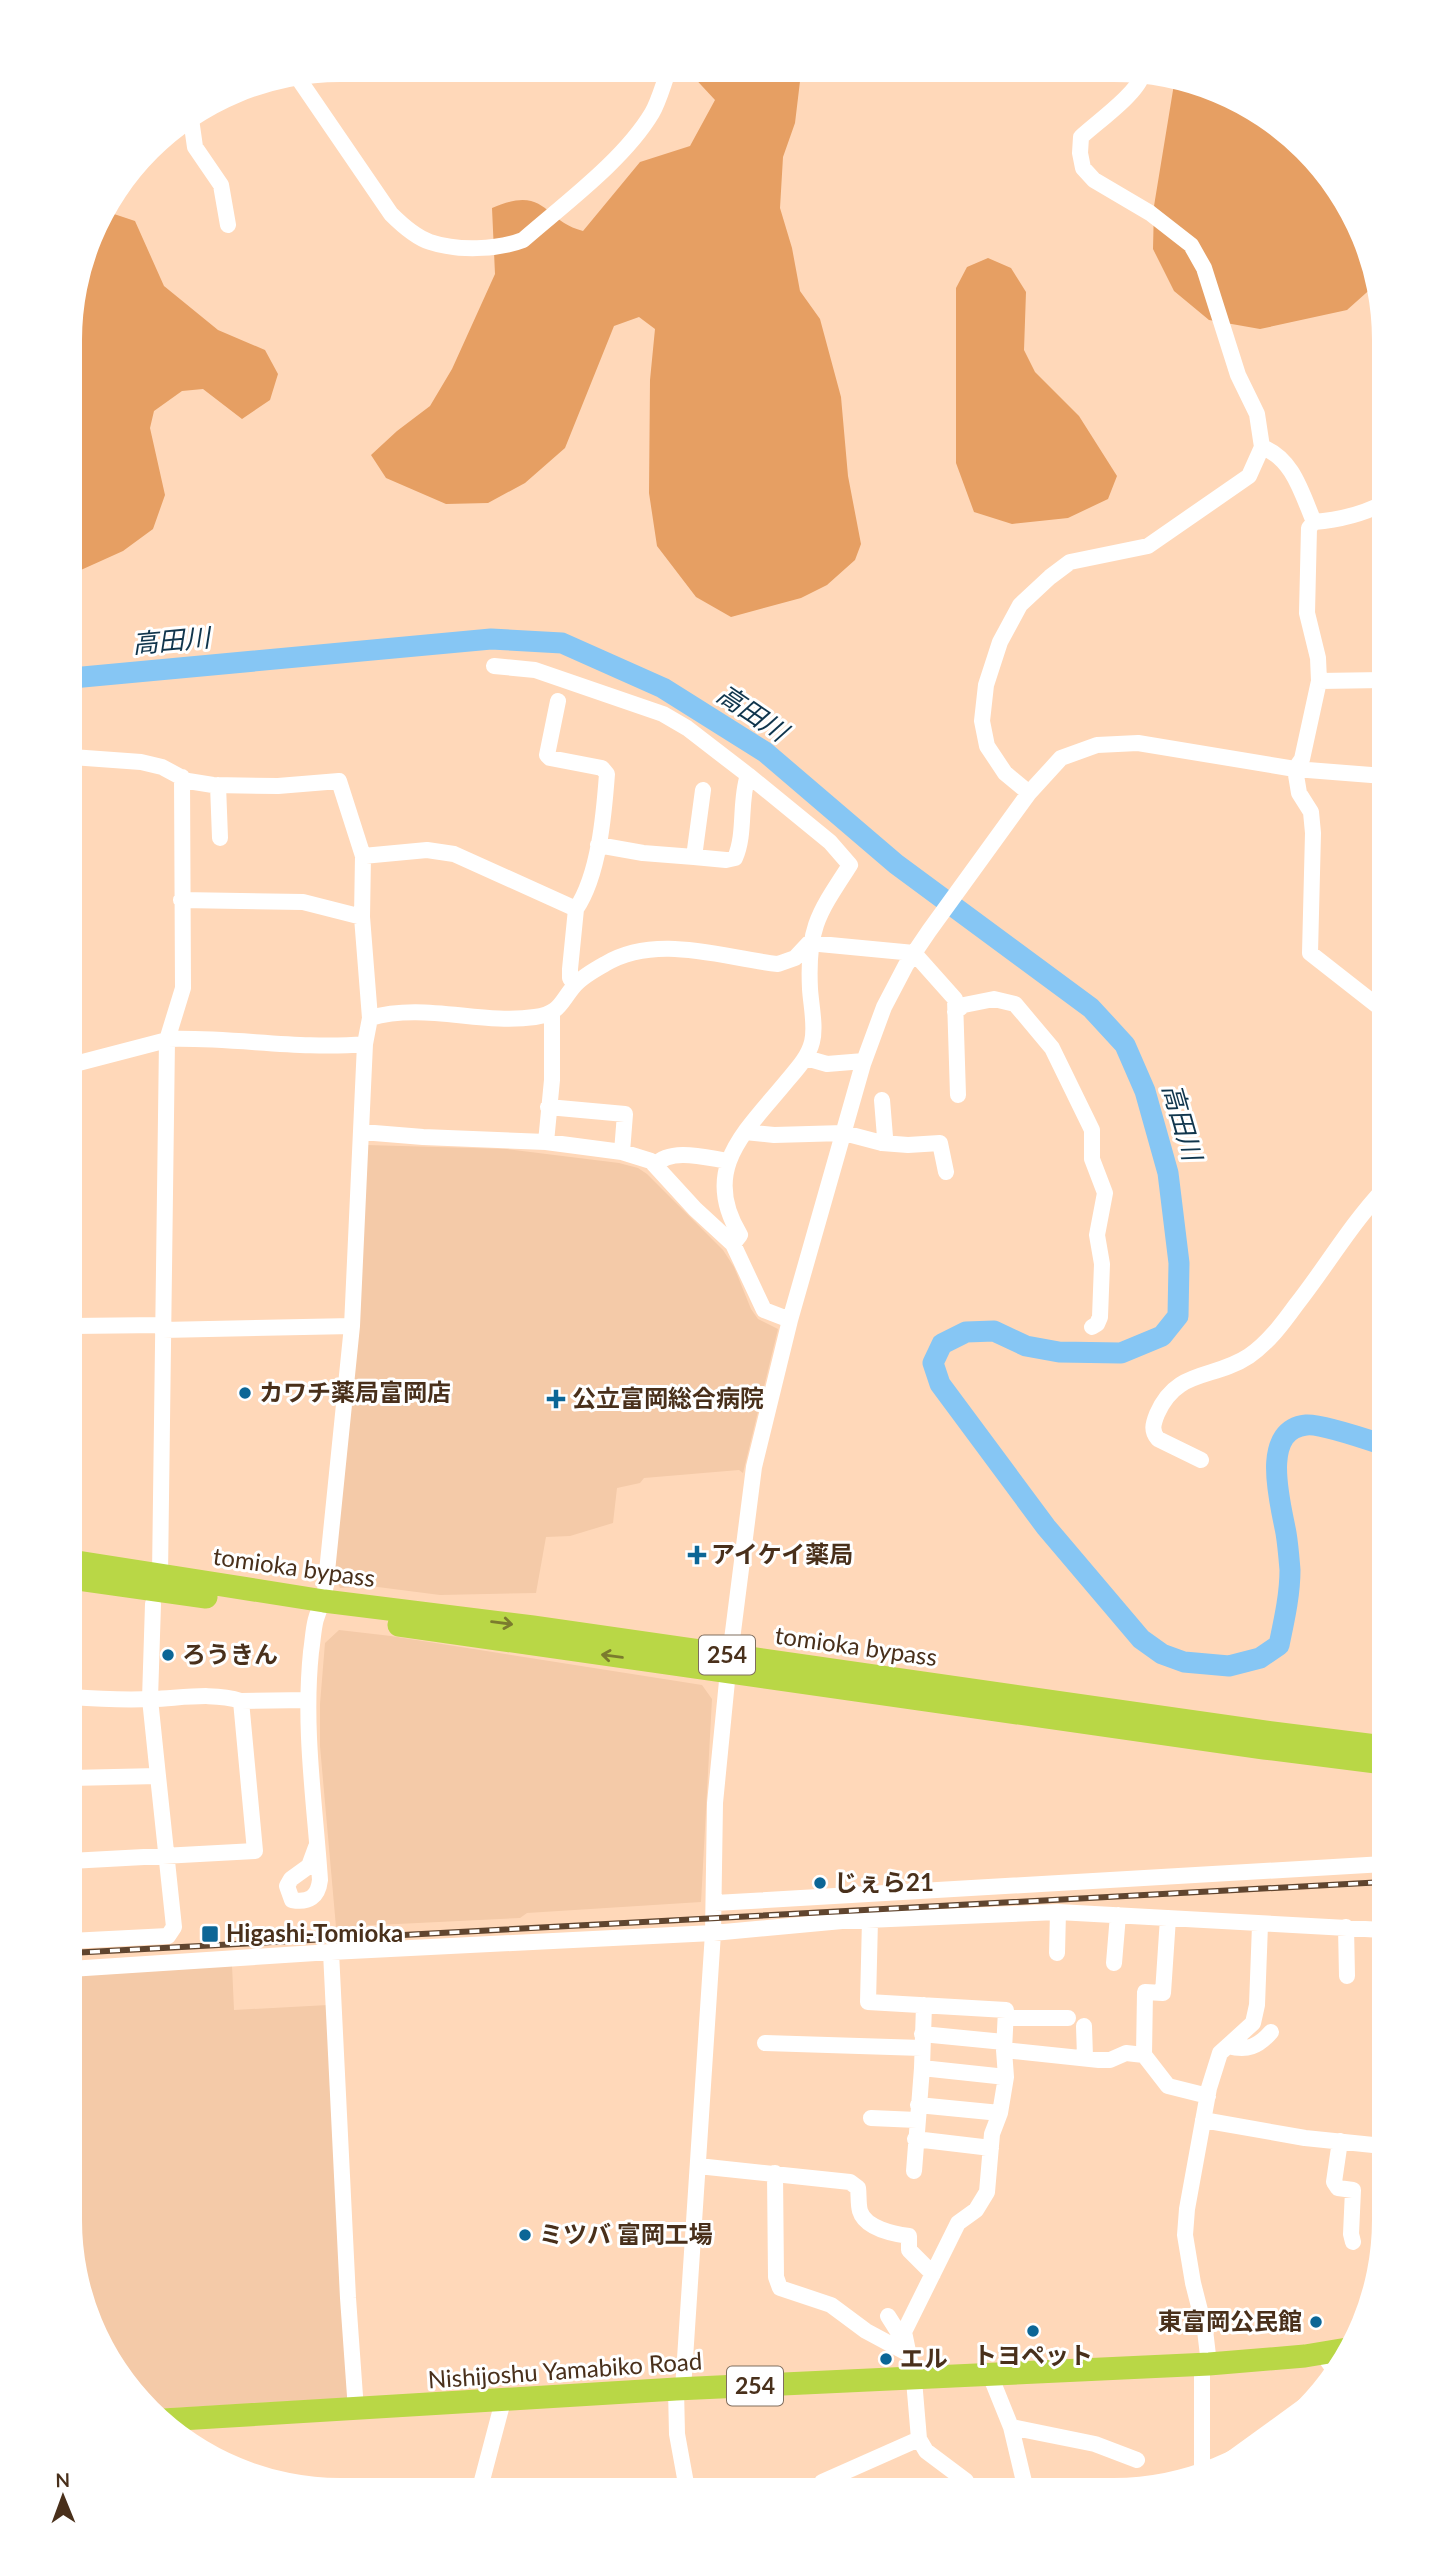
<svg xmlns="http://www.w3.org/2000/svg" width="1454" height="2560" font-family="Lato,'Noto Sans JP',sans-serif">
<rect width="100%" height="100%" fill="#ffd8b9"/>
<path fill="#f4caa8" d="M366 1145 507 1149 619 1163 638 1168 647 1174 723 1250 734 1267 751 1309 758 1319 778 1329 743 1473 739 1470 644 1478 640 1483 617 1488 613 1523 570 1536 546 1537 536 1593 440 1595 370 1586 340 1588 333 1572Z
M339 1630 391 1636 702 1685 712 1699 701 1902 527 1913 520 1918 336 1927 320 1746V1704L325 1643Z
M232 1965 234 2010 328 2005 349 2398 152 2409 116 2370 84 2307 70 2220V1975Z"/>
<path fill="#e69f63" d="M689 72 801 73 795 123 783 157 780 208 792 248 800 291 820 319 841 397 848 476 861 544 855 560 827 585 801 598 731 617 696 597 657 546 649 493 650 380 655 329 639 317 614 326 565 448 525 483 488 503 446 504 386 478 371 455 397 431 430 406 452 369 495 274 492 208C547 184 543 221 583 231L640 162 690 146 715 100Z
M1175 78 1233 98 1292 137 1338 190 1370 253 1375 285 1347 310 1260 329 1209 320 1174 291 1153 249 1154 206Z
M105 211 135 221 164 286 218 330 265 350 278 374 270 400 242 419 203 389 182 391 154 411 150 428 165 495 153 529 123 551 72 574V305L98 220Z
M988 258 1011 268 1026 292 1024 350 1035 372 1079 416 1117 476 1108 499 1068 518 1012 524 974 512 956 463V288L967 267Z"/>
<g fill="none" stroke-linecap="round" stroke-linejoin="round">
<path stroke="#86c6f4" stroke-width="21" d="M72 678 491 639 562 643 663 688 765 752 896 864 1091 1008 1125 1045 1145 1091 1168 1173 1179 1263 1178 1316 1162 1336 1121 1353 1059 1352 1026 1346 994 1331 966 1332 942 1344 933 1363 940 1384 1046 1527 1141 1639 1162 1654 1184 1662 1229 1666 1260 1658 1279 1645C1284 1621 1290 1595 1290 1570 1289 1558 1288 1545 1286 1533 1281 1505 1259 1430 1306 1425 1319 1423 1369 1440 1384 1445"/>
<path stroke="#fff" stroke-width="16" d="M298 78 391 214C402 225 415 237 430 242 457 251 497 250 523 240 564 204 624 160 652 113 659 101 663 85 668 72
M191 119 195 147 221 185 228 225
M1262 447C1293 458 1302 494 1314 522
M1314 522 1309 528 1307 613 1318 658 1319 681 1302 759 1295 769 1299 793 1311 812 1313 833 1310 953 1384 1011
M1314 522C1340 520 1361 515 1384 503
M494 666 535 670 663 714 687 728 748 775 830 842 850 865C818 914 807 928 810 989 811 1005 816 1027 812 1042 808 1058 796 1070 786 1082 745 1132 700 1169 740 1235L733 1244
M1319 681 1384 680
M558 701 547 755 550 758 602 768 607 774C604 814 599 875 576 909
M72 757 141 762 162 767 188 781 213 785 278 786 339 781 363 856 362 917 370 1018 365 1044 352 1326 324 1601C313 1618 314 1632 311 1652 303 1729 315 1804 320 1880 318 1897 309 1903 292 1900L287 1886 291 1879 309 1866 316 1847
M218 785 220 838
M1029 793 1005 773 987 746 982 721 986 685 1000 642 1020 605 1050 577 1070 562 1148 546 1249 476 1262 447 1257 414 1238 375 1204 268 1191 245 1150 213 1094 180 1083 168 1080 153 1081 137C1096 123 1138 93 1142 75
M598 845 643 853 694 857 703 790
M363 856 427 850 454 854 576 909 570 969V978L575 985
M694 857 726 860 735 858C746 833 739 802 748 775
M181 900 303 902 362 917
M955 1012 964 1005 994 999 1015 1004 1052 1048 1092 1130V1159L1105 1193 1097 1235 1102 1264 1100 1317 1097 1324 1092 1327
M370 1018C424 1002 481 1025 535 1017 561 1013 560 1002 575 985 582 977 596 969 605 964 657 933 723 958 778 964L795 958 809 943 914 953 955 999 958 1095
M168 1039C234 1037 300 1050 365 1044
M806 1058 827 1064 864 1061
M71 1065 167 1040
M882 1100 885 1137 882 1143
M548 1107 625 1114 622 1152
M362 1132 423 1137 546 1142 622 1152 651 1161 695 1209 733 1244 764 1310 790 1320
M745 1132 774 1135 844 1133 882 1143 908 1145 940 1143 946 1172
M546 1142 552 1080V1013
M655 1165C671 1147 707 1158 728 1161
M71 1326 162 1325
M162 1330 352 1326
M1201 1460 1158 1439C1151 1431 1153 1424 1157 1414 1177 1368 1213 1380 1249 1356 1268 1343 1283 1323 1296 1305 1326 1267 1351 1224 1384 1189
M160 1575 167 1040 183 988 182 777
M71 1697C98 1699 126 1700 153 1699 181 1698 214 1692 241 1701L308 1700
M71 1778 158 1776 150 1699 153 1604
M70 1861 255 1851 241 1701
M715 1903 1384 1864
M1168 1918 1163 1993 1145 1992 1144 2055 1168 2086 1208 2096
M870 1920 868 2002 1006 2010 1004 2050 1006 2077 1000 2113 992 2134 987 2192 976 2210 958 2223 904 2332 914 2380 919 2439 926 2451 966 2481 970 2490
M1346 1927 1347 1976
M70 1941 168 1936 174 1927 158 1776
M331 1952 348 2298 356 2410
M1057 1953 1058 1912
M1114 1963 1118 1915
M70 1969 331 1952 713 1933 842 1921 1058 1912 1383 1930
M1006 2018H1068
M1084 2026 1085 2057
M922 2034 1004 2042
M765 2043 922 2048
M1228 2046C1247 2051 1258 2047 1271 2032
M1004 2050 1099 2060H1110L1126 2053 1144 2055
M922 2068 1006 2077
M918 2105 1000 2113
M871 2118 917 2120
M1203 2120 1305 2138 1383 2146
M915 2139 991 2148
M1340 2141 1334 2182 1338 2188 1353 2190 1351 2234 1353 2242
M698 2166 850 2182 858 2188C859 2195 858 2204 860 2211 865 2228 894 2234 909 2236V2250L933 2274
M914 2171 922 2068 924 2005
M775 2173 776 2277 780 2288 831 2305 866 2331 907 2353
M888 2316 905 2343
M1322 2353 1335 2371
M1202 2364V2475
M1209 2364 1205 2330 1193 2283 1185 2235 1187 2209 1209 2088 1220 2053 1253 2023 1257 2005 1260 1925
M990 2375 1011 2427 1026 2490
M676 2389 677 2434 687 2489
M683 2389 713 1933 715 1803 728 1671 754 1467 790 1320 863 1064 884 1007 906 965 929 931 1029 793 1061 758 1097 745 1138 743 1295 769 1384 776
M176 2420 182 2438
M1011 2427 1095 2444 1137 2460
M1227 2462 1311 2401
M822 2482 919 2439
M480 2488 503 2401"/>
<path stroke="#b9d746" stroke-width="23" d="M71 1561 324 1601 533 1627 1265 1732 1384 1747
M71 1578 206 1597
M399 1625 1264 1748 1384 1763
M163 2420 676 2389 1209 2364 1305 2356 1347 2349"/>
<g stroke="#60452f" stroke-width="6">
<path id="rail" d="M70 1953 1384 1882"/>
</g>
<use href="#rail" stroke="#fff" stroke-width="3.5" stroke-dasharray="10" stroke-linecap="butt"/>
</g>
<defs><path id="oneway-shaft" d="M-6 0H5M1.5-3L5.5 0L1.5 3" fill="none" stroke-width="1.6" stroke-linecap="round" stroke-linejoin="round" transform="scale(1.75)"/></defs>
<g stroke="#7b7b2e">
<use href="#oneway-shaft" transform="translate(502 1623) rotate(7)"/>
<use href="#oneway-shaft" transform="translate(612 1656) rotate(-172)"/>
</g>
<g fill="#0c6696" stroke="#fff" stroke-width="2.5">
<circle cx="245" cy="1393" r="7"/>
<path d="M552.5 1388.5h7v7h7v7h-7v7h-7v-7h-7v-7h7z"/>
<path d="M693.5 1544.5h7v7h7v7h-7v7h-7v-7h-7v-7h7z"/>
<circle cx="168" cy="1655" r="7"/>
<circle cx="820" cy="1883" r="7"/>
<rect x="201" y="1925" width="18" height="18" rx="3.5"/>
<circle cx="525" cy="2235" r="7"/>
<circle cx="1316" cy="2322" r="7"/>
<circle cx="1033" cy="2331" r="7"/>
<circle cx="886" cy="2359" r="7"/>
</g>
<g text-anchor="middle" stroke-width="6" stroke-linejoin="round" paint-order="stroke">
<g fill="#fff" stroke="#806e5f" stroke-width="2">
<rect x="699" y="1635.5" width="56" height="39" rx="5"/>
<rect x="727" y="2366.5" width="56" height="39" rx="5"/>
</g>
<g font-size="23" font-weight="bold" fill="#49301b">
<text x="727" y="1663">254</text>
<text x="755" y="2394">254</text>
</g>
<g font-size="24" font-weight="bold" fill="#49301b" stroke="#fff" text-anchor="start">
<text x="259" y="1401">カワチ薬局富岡店</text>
<text x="572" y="1407">公立富岡総合病院</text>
<text x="711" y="1563">アイケイ薬局</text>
<text x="182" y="1663">ろうきん</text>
<text x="834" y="1891">じぇら21</text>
<text x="226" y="1942">Higashi-Tomioka</text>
<text x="539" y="2243">ミツバ 富岡工場</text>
<text x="1302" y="2330" text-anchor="end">東富岡公民館</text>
<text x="1033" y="2364" text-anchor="middle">トヨペット</text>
<text x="900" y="2367">エル</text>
</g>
<g font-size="24" fill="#49301b" stroke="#fff">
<text transform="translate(294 1568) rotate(8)" y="8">tomioka bypass</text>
<text transform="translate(856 1647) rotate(8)" y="8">tomioka bypass</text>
<text transform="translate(565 2371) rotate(-4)" y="8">Nishijoshu Yamabiko Road</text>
</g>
<g font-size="26" font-style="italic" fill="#10354c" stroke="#fff">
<text transform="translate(171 641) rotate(-5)" y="9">高田川</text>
<text transform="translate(752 713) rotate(34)" y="9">高田川</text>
<text transform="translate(1182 1122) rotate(74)" y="9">高田川</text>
</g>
</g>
<path d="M0 0H1454V2560H0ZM340 82H1114A258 258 0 0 1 1372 340V2220A258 258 0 0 1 1114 2478H340A258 258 0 0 1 82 2220V340A258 258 0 0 1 340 82Z" fill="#fff" fill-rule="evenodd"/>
<g transform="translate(63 2497) rotate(359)" stroke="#ffffff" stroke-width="5" paint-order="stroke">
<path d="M0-5L12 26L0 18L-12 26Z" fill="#49301b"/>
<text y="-10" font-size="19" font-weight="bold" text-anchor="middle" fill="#49301b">N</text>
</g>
</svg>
